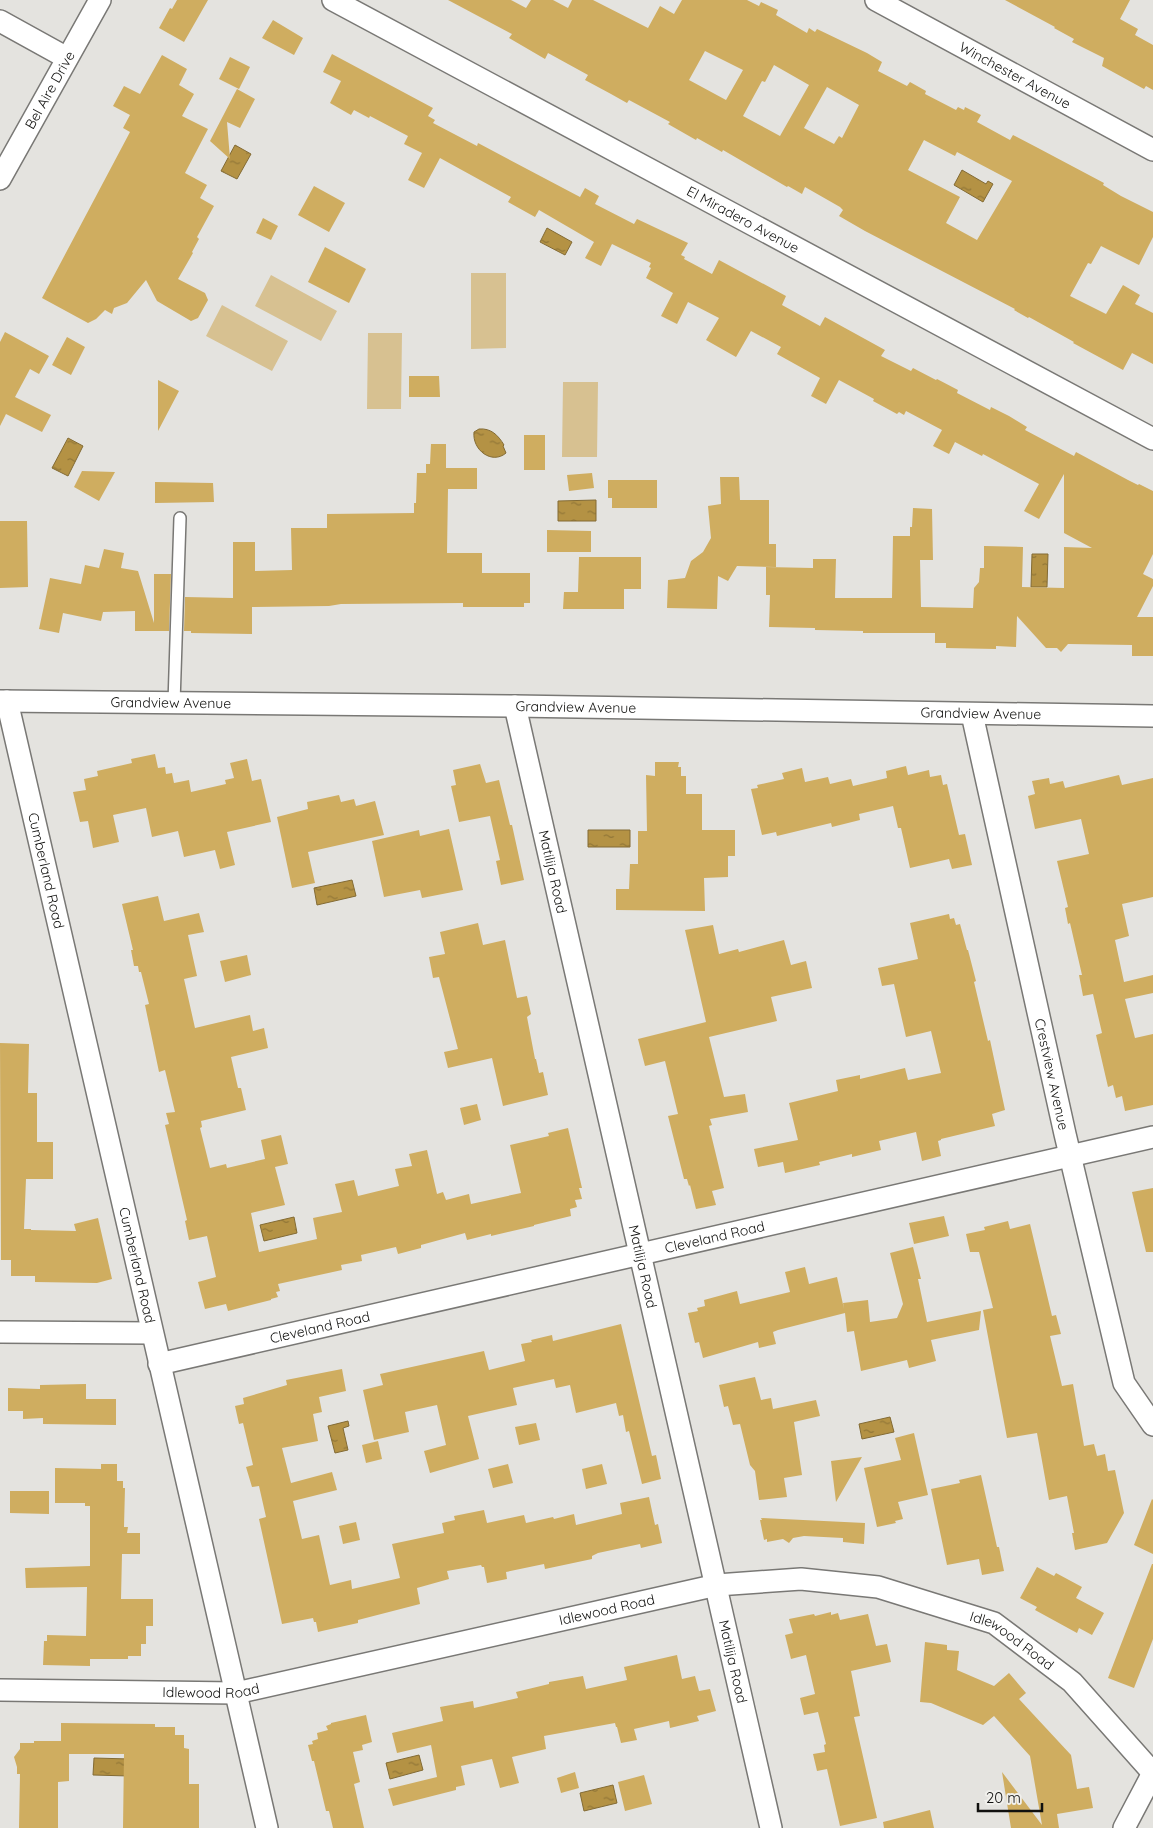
<svg xmlns="http://www.w3.org/2000/svg" width="1153" height="1828" font-family="Quicksand,sans-serif">
<defs>
<pattern id="water-ripples" width="26" height="14" patternUnits="userSpaceOnUse" patternTransform="scale(1.25)"><rect width="26" height="14" fill="#b49244"/><path d="M2 4q2-2 4 0t4 0M15 11q2-2 4 0t4 0" fill="none" stroke="#917637"/></pattern>
</defs>
<rect width="100%" height="100%" fill="#e4e3df"/>
<path fill="#d7c191" d="M471 273H506V348L471 349Z
M271 275 337 311 321 341 255 306Z
M222 305 288 341 272 371 206 336Z
M368 333H402L401 409H367Z
M563 382H598L597 457H562Z"/>
<path fill="url(#water-ripples)" stroke="#836b34" d="M235 145 251 154 237 179 221 171Z
M962 170 986 184 988 181 993 184 983 202 954 185Z
M547 228 572 242 565 255 540 242Z
M479 429C491 428 498 435 504 445L503 446 506 453C492 465 472 450 474 432Z
M68 438 83 446 68 476 52 468Z
M596 500V521H558V501Z
M1032 554H1048L1047 587H1031Z
M588 830H630V847H588Z
M352 880 356 896 317 905 314 888Z
M294 1217 297 1233 264 1241 260 1225Z
M890 1417 894 1432 862 1439 859 1424Z
M348 1421 349 1426 343 1428 348 1450 335 1453 328 1426Z
M419 1755 423 1770 390 1779 386 1763Z
M94 1758 130 1759 129 1776 93 1775Z
M613 1785 617 1803 584 1811 580 1793Z"/>
<path fill="#cfad60" fill-rule="evenodd" d="M177 0H208L184 42 159 28 170 8 172 9Z
M448 0H511L526 8 531 0H553L568 8 572 0H593L648 28 660 6 674 14 682 0H747L759 6 761 2 778 10 776 15 807 33 809 28 815 32 817 29 867 53 882 62 878 71 907 86 910 82 926 91 925 94 956 110 958 107 964 110 965 107 981 115 977 122 1010 140 1013 135 1038 148 1104 183 1103 185 1121 196 1153 212V237L1139 265 1101 246 1091 264 1088 263 1070 296 1106 314 1123 285 1140 295 1135 304 1153 313V364L1132 353 1123 370 1073 343 1074 342 1029 317 1028 318 1014 310 1015 309 865 231 839 216 843 210 840 207 805 187 802 194 788 186 787 187 723 150 722 152 697 138 696 140 668 124 670 122 629 100 627 103 611 94 585 80 588 75 548 53 545 59 509 38 512 34ZM705 51 743 70 726 100 689 80ZM774 65 809 85 780 136 743 116 762 81 765 82ZM827 87 859 105 842 138 839 136 834 144 804 128ZM924 140 955 156 957 152 1012 181 977 240 946 223 960 197 908 170Z
M1005 0H1130L1120 19 1138 29 1135 35 1153 45V90L1146 86 1144 89 1102 66 1104 58 1072 42 1074 39 1054 28 1055 27Z
M273 20 303 38 294 55 262 38Z
M332 54 433 108 428 116 435 120 433 123 477 146 478 143 580 197 585 188 599 196 595 204 634 224 637 219 688 243 681 255 685 257 684 259 712 274 719 260 786 296 782 305 820 326 825 317 885 350 881 356 911 371 913 368 936 380 937 379 958 390 957 393 990 410 991 407 1009 416 1027 427 1025 430 1074 456 1076 452 1128 480 1138 485 1139 484 1153 491V554L1143 574 1153 579V586L1137 617H1153V656H1132V645L1068 644 1061 652 1057 648H1046L1017 616 1016 647 996 646V649L946 648V643H935V633H863V631L815 630V628L769 627 770 595H766V567L813 568V559H836L835 598H892L893 536H910V527H912L913 508 932 509 933 560H920L921 607 973 608 974 588 979 582 980 568H984V546L1023 547 1022 587 1064 588V547L1092 548 1064 533V474L1039 519 1024 511 1039 484 983 454 982 456 955 442 949 454 933 446 942 430 906 411 904 415 899 412 897 414 873 401 874 399 839 380 826 404 811 396 820 378 777 354 781 347 751 331 736 357 706 340 719 318 688 302 677 324 661 316 673 293 646 278 651 268 649 267 651 263 612 244 601 266 585 258 594 242 539 210 535 217 508 202 511 197 440 158 424 188 408 180 422 153 404 144 408 136 370 116 369 118 354 110 351 115 330 103 341 81 323 72Z
M162 55 187 69 179 85 194 94 182 116 208 129 185 173 207 185 200 198 214 206 197 237 199 239 192 252 193 253 178 279 205 293 208 300 198 318 191 321 157 301 146 280 127 303 114 308 112 314 105 310 96 319 88 323 42 298 130 132 123 128 130 115 113 106 124 86 140 94Z
M230 57 250 67 239 89 219 79Z
M237 89 255 99 240 128 227 122 230 159 210 141Z
M314 186 345 203 329 232 298 215Z
M263 218 278 226 271 240 256 233Z
M325 247 366 269 349 303 308 282Z
M5 332 49 356 39 374 30 369 15 397 51 415 42 432 6 414 0 426V342Z
M67 337 85 347 71 375 52 365Z
M409 376H439L440 397H409Z
M158 380 179 391 158 431Z
M524 435H545V470H524Z
M431 444H446V468H477V489H448L447 553H482V573H530V603H524V607H463V603L341 604 329 606 252 607V634L191 633V631H184L185 597 233 598V542H255V571L292 570 291 528H327V514L414 513V503H416L417 473H426V464H430Z
M82 471 115 472 99 501 74 487Z
M592 473 594 488 569 491 567 475Z
M720 477H739L740 500H769V544H776V567L737 566 728 581 718 576 717 609 667 608 668 580 685 578 691 561 703 552 711 538 708 506 721 504Z
M608 480H657V508H612V498H608Z
M155 482 213 483 214 502 155 503Z
M0 521H27L28 587 0 588Z
M547 530 591 531V552H547Z
M104 549 124 553 121 568 138 571 154 623V574H171L169 631H135V611L103 612 101 621 63 613 59 633 39 629 50 578 81 584 85 565 99 568Z
M579 557H641V589H624V609H563L564 592H578Z
M155 754 158 768 165 767 166 774 172 773 174 783 189 780 191 792 226 784 225 780 234 778 230 763 247 759 252 781 261 779 271 822 227 832 235 865 220 869 215 850 184 857 178 831 152 837 146 808 113 815 119 842 93 848 88 821 80 822 73 792 86 790 84 779 98 776 97 771 132 763 131 759Z
M655 762H679L678 767H681V776H686V794H702V830H735V856H728V877L704 878 705 911 616 910V889H629L630 864H638V831H647L646 775 655 776Z
M480 764 486 783 499 780 510 825H512L524 880 501 885 496 861 500 860 490 816 459 822 451 786 456 785 453 770Z
M906 766 908 775 929 770 930 777 941 775 943 785 947 784 959 835 965 834 972 865 952 869 949 859 910 868 901 828H898L893 806 859 814 860 820 832 827 831 823 777 836 776 832 762 835 751 789 758 788 757 785 784 779 782 773 802 768 805 782 828 777 830 784 851 779 853 786 887 778 886 771Z
M1119 775 1122 785 1153 778V897L1122 904 1129 936 1115 940 1124 982 1153 975V993L1125 999 1135 1038 1153 1034V1105L1125 1111 1122 1096 1116 1098 1113 1085 1108 1087 1096 1035 1102 1033 1093 994 1083 996 1079 975H1082L1070 923 1068 924 1065 908 1068 907 1057 861 1089 854 1081 819 1035 829 1028 796 1035 794 1032 781 1049 778 1050 784 1063 781 1065 788Z
M339 795 341 802 354 799 356 806 375 801 384 835 308 852 315 883 292 888 277 817 308 809 307 802Z
M449 829 463 890 422 898 420 890 384 897 372 841 419 830 420 836Z
M158 896 164 921 199 913 204 932 188 935 197 976 184 979 195 1028 250 1015 253 1031 264 1028 268 1048 231 1057 238 1088H241L246 1110 201 1121 202 1127 200 1128 210 1168 226 1164 227 1168 265 1159 261 1140 281 1135 288 1164 275 1167 285 1205 251 1213 259 1252 317 1239 313 1218 342 1212 335 1184 354 1180 358 1196 399 1186 395 1169 412 1166 409 1154 427 1150 437 1194 443 1192 446 1200 469 1194 471 1204 521 1193 510 1145 549 1136 548 1133 568 1128 582 1188H579L582 1199 575 1200 577 1207 570 1209 571 1216 534 1225V1226L491 1236V1234L467 1240 465 1233 421 1245V1248L398 1254 396 1247 361 1255 362 1261 341 1265 342 1270 278 1284 280 1291 276 1292 278 1297 271 1299V1300L228 1311 226 1304 205 1309 198 1282 216 1277 207 1236 189 1240 185 1221 187 1220 165 1125 169 1124 166 1113 175 1112 165 1070 159 1072 145 1005 149 1004 141 972H139L138 966H134L131 950H133L122 904Z
M949 914 950 919 954 918 956 925 960 924 967 950H968L976 981 974 982 988 1041 990 1040 1005 1110 992 1114 995 1126 941 1139V1140L938 1141 941 1156 922 1161 916 1132 879 1141 881 1150 852 1157V1154L819 1162 820 1165 785 1173 783 1162 758 1167 754 1149 798 1140 789 1103 838 1091 836 1080 860 1075V1079L905 1068 908 1080 941 1073 931 1031 906 1037 894 984 882 986 878 968 918 959 910 923Z
M478 923 483 945 505 940 517 998 527 996 531 1014 527 1017 535 1059H536L539 1073 543 1072 548 1095 503 1106 492 1058 448 1068 444 1052 458 1049 439 977 433 978 429 957 445 954 440 932Z
M713 925 719 954 738 949 739 952 784 940 791 965 806 961 812 988 771 997 777 1021 709 1037 724 1097 745 1094 748 1112 710 1119 712 1125 709 1126 724 1188 712 1191 716 1205 696 1209 690 1185 689 1186 687 1179H684L668 1116 678 1114 665 1061 645 1066 638 1039 706 1022 685 930Z
M247 955 251 975 225 982 220 961Z
M0 1043 29 1044 28 1093H37V1142H53V1179H26L24 1229H31V1230L76 1231 74 1224 98 1218 112 1279 97 1283 35 1282V1276H11V1260H1Z
M477 1104 481 1120 464 1125 460 1108Z
M1153 1188V1252H1146L1132 1192Z
M944 1216 949 1236 914 1244 909 1223Z
M1008 1221 1010 1229 1030 1224 1052 1316 1056 1315 1061 1334 1050 1336 1062 1386 1073 1384 1084 1446 1094 1444 1097 1456 1105 1454 1108 1471 1115 1470 1124 1513 1107 1543 1075 1550 1072 1533H1074L1067 1496 1049 1500 1037 1433 1007 1438 983 1310 993 1308 979 1252H970L966 1234 985 1230 984 1227Z
M913 1247 921 1279H918L927 1322 981 1311 979 1330 931 1340 936 1361 909 1368 907 1360 861 1371 854 1331 847 1332 845 1313 778 1330 773 1332 776 1344 759 1348 758 1342 703 1358 699 1342 695 1343 688 1313 698 1311 697 1308 705 1306 704 1300 737 1291 740 1304 790 1292 785 1272 805 1267 809 1284 837 1277 844 1309 843 1303 868 1300 870 1322 897 1318 903 1304 890 1253Z
M621 1324 652 1456 656 1455 661 1479 642 1484 629 1431 626 1432 623 1415 619 1416 616 1403 576 1413 570 1385 556 1388 554 1379 513 1388 517 1405 468 1416 479 1459 430 1473 424 1451 446 1445 437 1405 405 1412 409 1432 374 1440 363 1390 383 1385 380 1374 484 1351 489 1370 525 1361 521 1344 532 1342 531 1340 552 1335 553 1341Z
M342 1369 346 1391 319 1397 322 1412 313 1414 318 1441 282 1448 291 1483 332 1472 337 1490 293 1501 302 1539 319 1535 330 1585 351 1580 352 1589 400 1578 392 1544 444 1533 442 1523 455 1520 454 1516 484 1510 487 1523 524 1515 526 1523 553 1517 554 1519 574 1514 576 1525 622 1514 620 1503 649 1497 655 1525 658 1524 662 1543 641 1548 640 1544 598 1553 592 1556V1559L545 1569 544 1564 506 1572 507 1579 487 1583 484 1567H482L481 1565 447 1571 449 1579 417 1588 420 1604 358 1620V1623L322 1631 318 1632 316 1622H314L313 1618 282 1624 259 1519 266 1517 259 1486 252 1487 246 1467 253 1465 243 1423 239 1424 235 1406 244 1404 243 1398 287 1385 286 1380Z
M755 1377 761 1400 771 1398 773 1409 816 1400 820 1416 794 1422 802 1475 784 1478 787 1497 759 1500 755 1471 750 1465 740 1424 733 1425 728 1406 724 1407 719 1385Z
M86 1384V1399H116V1425L43 1424V1418L23 1419V1411H8V1388L40 1389V1385Z
M536 1423 540 1440 519 1445 515 1427Z
M914 1433 928 1495 898 1502 903 1519 895 1521 896 1523 877 1527 864 1468 901 1460 895 1438Z
M378 1441 382 1459 366 1463 362 1445Z
M862 1457 836 1502 831 1461Z
M101 1464H117V1481H123V1488H125L124 1527H128L127 1533H140V1554H122L121 1599H153V1626H146V1644H141V1656H128V1659H90V1666L43 1665 44 1641H47V1635L86 1636 87 1587 26 1588 25 1568 90 1566V1506H85V1503H55V1468L101 1469Z
M508 1464 513 1483 493 1488 488 1469Z
M602 1464 607 1484 586 1489 582 1469Z
M981 1475 997 1547H999L1004 1571 982 1575 979 1559 947 1565 931 1489 960 1483 959 1480Z
M10 1491H49V1514L10 1513Z
M1152 1499 1153 1500V1554L1134 1545Z
M761 1518 865 1523 864 1544 843 1542V1538L804 1536 793 1538 789 1543 783 1539 767 1542V1539L764 1540 760 1520H762Z
M356 1522 360 1540 343 1544 339 1526Z
M1152 1564H1153V1639L1134 1688 1108 1678Z
M1037 1567 1054 1576 1056 1573 1082 1587 1076 1598 1104 1613 1092 1635 1079 1628 1077 1633 1035 1610 1037 1607 1020 1598Z
M831 1612V1615L838 1613 840 1620 868 1614 876 1646 887 1644 891 1662 851 1671 860 1716 854 1717 877 1818 840 1826 827 1769 817 1771 813 1754 825 1752 824 1745 826 1744 818 1712 804 1715 800 1698 815 1694 806 1655 791 1659 785 1635 793 1633 789 1619 814 1614 815 1616Z
M925 1642 947 1645V1650L959 1651 957 1670 994 1686 1009 1673 1026 1693 1019 1699 1071 1755 1077 1789 1089 1787 1093 1808 1057 1814 1059 1828H1011L1002 1772 1042 1825 1030 1756 994 1716 983 1725 931 1703 920 1702Z
M677 1655 682 1679 695 1676 699 1691 710 1689 716 1711 697 1716 699 1721 670 1728 669 1721 634 1729 637 1740 621 1743 617 1727H616L615 1723 544 1736 546 1749 512 1757 519 1783 500 1788 492 1759 461 1766 465 1785 456 1787V1790L393 1806 388 1789 437 1777 431 1745 397 1753 392 1733 443 1721 440 1707 473 1701 474 1708 518 1698 516 1692 549 1684V1682L583 1676 586 1689 627 1680 624 1667Z
M366 1715 372 1742 362 1745 363 1750 353 1752 360 1782 354 1784 364 1828H333L329 1811H326L314 1761H312L308 1745 313 1744 312 1741 318 1739 317 1733 328 1730 326 1726 331 1724V1723Z
M61 1723 155 1724V1727H175V1735H184V1748L189 1749V1784H199V1828H123L124 1754H69V1781L58 1782V1828H19L20 1774H17V1767L14 1757 20 1749V1743H34V1741H61Z
M575 1772 579 1788 561 1793 557 1778Z
M644 1775 652 1804 625 1811 618 1782Z
M930 1810 934 1828H884L883 1822Z"/>
<g fill="none" stroke-linecap="round" stroke-linejoin="round">
<g stroke="#797875" stroke-width="14">
<path id="service" d="M174 703 180 518"/>
</g>
<g stroke="#797875" stroke-width="24">
<g id="minor">
<path id="s1" d="M333 0 1153 439"/>
<path id="s2" d="M876 0 1153 150"/>
<path d="M0 21 67 58"/>
<path id="s3" d="M0 179 100 0"/>
<path id="s4" d="M0 701 515 706 1153 716"/>
<path id="s5" d="M7 701 267 1828"/>
<path id="s6" d="M515 706 771 1828"/>
<path id="s7" d="M972 714 1065 1134 1124 1383 1153 1425"/>
<path d="M0 1332 152 1333"/>
<path id="s8" d="M159 1364 1153 1137"/>
<path id="s9" d="M0 1690 236 1693 717 1585 801 1579 878 1587 994 1623 1072 1682 1153 1773"/>
<path d="M1124 1828 1153 1773"/>
</g>
</g>
<use href="#service" stroke="#fff" stroke-width="11"/>
<use href="#minor" stroke="#fff" stroke-width="21"/>
</g>
<g text-anchor="middle" stroke-width="4" stroke-linejoin="round" paint-order="stroke">
<g font-size="14" fill="#11110f" stroke="#f1f0ec">
<text dy="5" stroke="none"><textPath href="#s2" startOffset="158">Winchester Avenue</textPath></text>
<text dy="5" stroke="none"><textPath href="#s3" startOffset="102">Bel Aire Drive</textPath></text>
<text dy="5" stroke="none"><textPath href="#s1" startOffset="465">El Miradero Avenue</textPath></text>
<text dy="5" stroke="none"><textPath href="#s4" startOffset="171">Grandview Avenue</textPath></text>
<text dy="5" stroke="none"><textPath href="#s4" startOffset="576">Grandview Avenue</textPath></text>
<text dy="5" stroke="none"><textPath href="#s4" startOffset="981">Grandview Avenue</textPath></text>
<text dy="5" stroke="none"><textPath href="#s5" startOffset="174">Cumberland Road</textPath></text>
<text dy="5" stroke="none"><textPath href="#s6" startOffset="170">Matilija Road</textPath></text>
<text dy="5" stroke="none"><textPath href="#s7" startOffset="369">Crestview Avenue</textPath></text>
<text dy="5" stroke="none"><textPath href="#s8" startOffset="570">Cleveland Road</textPath></text>
<text dy="5" stroke="none"><textPath href="#s5" startOffset="579">Cumberland Road</textPath></text>
<text dy="5" stroke="none"><textPath href="#s6" startOffset="575">Matilija Road</textPath></text>
<text dy="5" stroke="none"><textPath href="#s8" startOffset="165">Cleveland Road</textPath></text>
<text dy="5" stroke="none"><textPath href="#s9" startOffset="616">Idlewood Road</textPath></text>
<text dy="5" stroke="none"><textPath href="#s9" startOffset="1036">Idlewood Road</textPath></text>
<text dy="5" stroke="none"><textPath href="#s6" startOffset="980">Matilija Road</textPath></text>
<text dy="5" stroke="none"><textPath href="#s9" startOffset="211">Idlewood Road</textPath></text>
</g>
</g>
<path d="M978 1803v8h64v-8" fill="none" stroke="#11110f" stroke-width="2.5"/>
<text x="986" y="1803" font-size="15" fill="#11110f" stroke="#f1f0ec" stroke-width="4" paint-order="stroke">20 m</text>
</svg>
